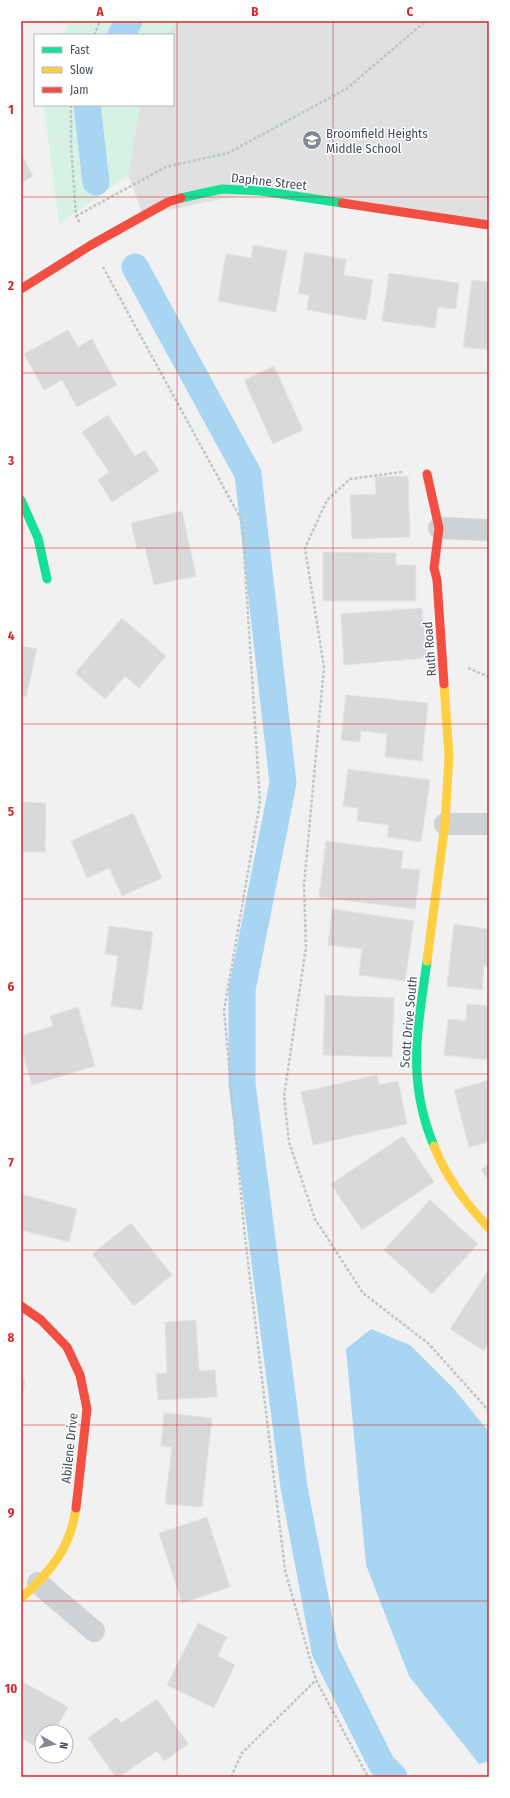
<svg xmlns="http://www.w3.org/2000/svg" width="510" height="1798" font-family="'Fira Sans Condensed',sans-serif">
<rect width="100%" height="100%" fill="#f2f1f1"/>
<path fill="#e0e0e1" d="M178 21H489V225L261 191 143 215 128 175 140 105H173V35H166Z"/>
<path fill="#d5f2e4" d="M71 21H178L166 35H62Z
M44 105H140L128 175 59 224Z"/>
<path fill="#a8d6f2" d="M371 1329 410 1345 454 1389 489 1432V1761L479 1764 409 1676 366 1565 346 1349Z"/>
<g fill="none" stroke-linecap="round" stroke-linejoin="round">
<path stroke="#a8d6f2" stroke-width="27" d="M121 35 129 21
M87 105 96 182
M135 267 248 474 283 783 242 990V1084L294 1487 325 1651 382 1765 394 1777"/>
</g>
<path fill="#d9d9db" stroke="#e3e3e4" d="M21 153 33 176 21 183Z
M253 245 287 251 276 312 218 301 226 254 251 258Z
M305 252 346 259 344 275 373 280 366 320 307 310 309 295 298 294Z
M389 273 459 283 456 309 438 307 435 328 382 321Z
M472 280 489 282V350L463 347Z
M68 330 78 347 92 339 117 385 77 407 62 380 44 390 24 354Z
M274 366 303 430 273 444 244 380Z
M108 415 135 456 145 450 159 471 112 502 98 480 109 472 82 432Z
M408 476 410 537 352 539 350 495 376 494 375 477Z
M182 511 196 576 154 585 145 547 137 549 131 523Z
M323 552 396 553V565H416V601H323Z
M422 608 426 658 344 665 341 614Z
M122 618 166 656 139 688 125 676 105 699 75 673Z
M21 646 37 649 26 697 21 696Z
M346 695 428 703 422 761 385 757 387 734 361 731 360 742 341 740Z
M348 769 430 780 421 842 387 837 389 825 357 821 358 808 343 806Z
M21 802 46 803 45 852H21Z
M133 813 162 878 122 896 109 868 87 878 71 841Z
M326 841 403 851 401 868 420 870 415 909 319 897Z
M332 909 414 921 405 981 359 975 362 949 328 945Z
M454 924 489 929V967L484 966 482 990 447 986Z
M109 926 153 932 142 1010 111 1006 118 956 105 954Z
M325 995 394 998 392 1057 323 1055Z
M467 1004 489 1006V1060L444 1055 448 1019 466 1021Z
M78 1007 95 1066 32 1085 21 1047V1036L53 1026 50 1016Z
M377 1075 379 1085 398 1081 407 1124 313 1145 301 1092Z
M489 1080V1142L469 1147 454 1090Z
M403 1136 434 1182 362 1230 331 1184Z
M489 1164V1181L481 1170Z
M21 1194 77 1209 69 1242 21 1230Z
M430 1200 478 1244 432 1294 384 1250Z
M131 1223 172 1275 134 1306 92 1254Z
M489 1269V1343L484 1351 450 1329Z
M196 1320 199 1371 215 1370 217 1397 158 1400 156 1374 167 1373 165 1322Z
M21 1380H25L21 1404Z
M164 1413 212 1418 202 1507 165 1504 172 1447 161 1446Z
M207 1517 230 1587 182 1603 159 1533Z
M198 1623 227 1637 218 1656 235 1665 214 1708 167 1685Z
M21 1681 68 1707 54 1732H42V1735L39 1733 33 1745 21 1738Z
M157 1699 188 1744 164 1761 157 1751 119 1777H116L88 1738 117 1717 121 1723Z"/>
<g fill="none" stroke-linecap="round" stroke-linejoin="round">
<path stroke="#bbc7c6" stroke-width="2.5" stroke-dasharray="3 2" stroke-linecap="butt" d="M94 35 100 21
M71 105V144L76 216 80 223
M76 216 166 167 228 153 346 89 426 21
M103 267 242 521 260 802 224 1011 245 1237 285 1570 316 1680 368 1777
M402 472 350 479 327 500 305 548 324 667 304 885 306 947 284 1096 289 1142 315 1219 363 1293 429 1344 489 1411
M468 668 489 677
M231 1777 242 1753 316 1680"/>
<path stroke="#cfd2d5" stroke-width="22" d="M439 528 489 530
M445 824H489
M38 1583 94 1631"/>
<path stroke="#16e098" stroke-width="9" d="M181 198 222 189 261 191 342 203
M21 500 38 538 47 579
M427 961C418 1029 406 1079 434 1146"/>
<path stroke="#ffcf43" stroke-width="9" d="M427 961 445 824 449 756 444 684
M434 1146C446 1177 466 1204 489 1228
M21 1598C50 1573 71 1547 76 1508"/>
<path stroke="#f24e42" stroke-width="9" d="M342 203 489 225
M21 289 91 245 168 202 181 198
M427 474 439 528 434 568 437 580 444 684
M21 1306 41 1320 67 1347 80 1375 87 1409 76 1508"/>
</g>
<path fill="none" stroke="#d62828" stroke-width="1" stroke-opacity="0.55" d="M177 21V1777M333 21V1777M21 197H489M21 373H489M21 548H489M21 724H489M21 899H489M21 1074H489M21 1250H489M21 1425H489M21 1601H489"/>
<defs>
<g id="school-disc" transform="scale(1)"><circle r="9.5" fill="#838892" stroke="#fff"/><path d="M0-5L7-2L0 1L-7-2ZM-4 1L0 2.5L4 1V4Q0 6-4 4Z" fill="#fff"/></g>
</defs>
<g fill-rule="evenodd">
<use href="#school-disc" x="312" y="140"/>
</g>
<g text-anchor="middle" stroke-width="3" stroke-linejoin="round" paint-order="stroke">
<g font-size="13" fill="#47505f" stroke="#fff" text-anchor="start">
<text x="326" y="138">Broomfield Heights<tspan x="326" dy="15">Middle School</tspan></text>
</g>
<g font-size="13" fill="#47505f" stroke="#fff">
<text transform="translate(269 181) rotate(6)" y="5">Daphne Street</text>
<text transform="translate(429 649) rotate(-94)" y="5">Ruth Road</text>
<text transform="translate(408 1022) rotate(-85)" y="5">Scott Drive South</text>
<text transform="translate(69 1448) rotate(-84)" y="5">Abilene Drive</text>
</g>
</g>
<rect width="510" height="1798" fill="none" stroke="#ffffff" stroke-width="44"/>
<rect x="34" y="34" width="140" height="72" fill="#ffffff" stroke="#b5b9bf"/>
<rect x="42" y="47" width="20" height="6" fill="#16e098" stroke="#b5b9bf"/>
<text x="70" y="54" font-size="12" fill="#47505f">Fast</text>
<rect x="42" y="67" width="20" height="6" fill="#ffcf43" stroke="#b5b9bf"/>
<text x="70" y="74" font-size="12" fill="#47505f">Slow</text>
<rect x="42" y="87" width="20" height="6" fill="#f24e42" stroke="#b5b9bf"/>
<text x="70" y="94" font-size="12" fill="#47505f">Jam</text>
<g transform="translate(54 1744) rotate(99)"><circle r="19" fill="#ffffff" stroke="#b5b9bf"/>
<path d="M0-3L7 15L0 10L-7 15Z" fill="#838892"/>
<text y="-6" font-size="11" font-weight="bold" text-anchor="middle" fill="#47505f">N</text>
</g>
<rect x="22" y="22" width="466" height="1754" fill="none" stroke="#d62828" stroke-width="1.5"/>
<g font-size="13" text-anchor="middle" font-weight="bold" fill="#d62828">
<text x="100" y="16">A</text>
<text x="255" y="16">B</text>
<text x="410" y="16">C</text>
<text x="11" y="114">1</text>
<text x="11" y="290">2</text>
<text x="11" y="465">3</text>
<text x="11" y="640">4</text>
<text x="11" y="816">5</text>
<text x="11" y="991">6</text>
<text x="11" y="1167">7</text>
<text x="11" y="1342">8</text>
<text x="11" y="1517">9</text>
<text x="11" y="1693">10</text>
</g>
</svg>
